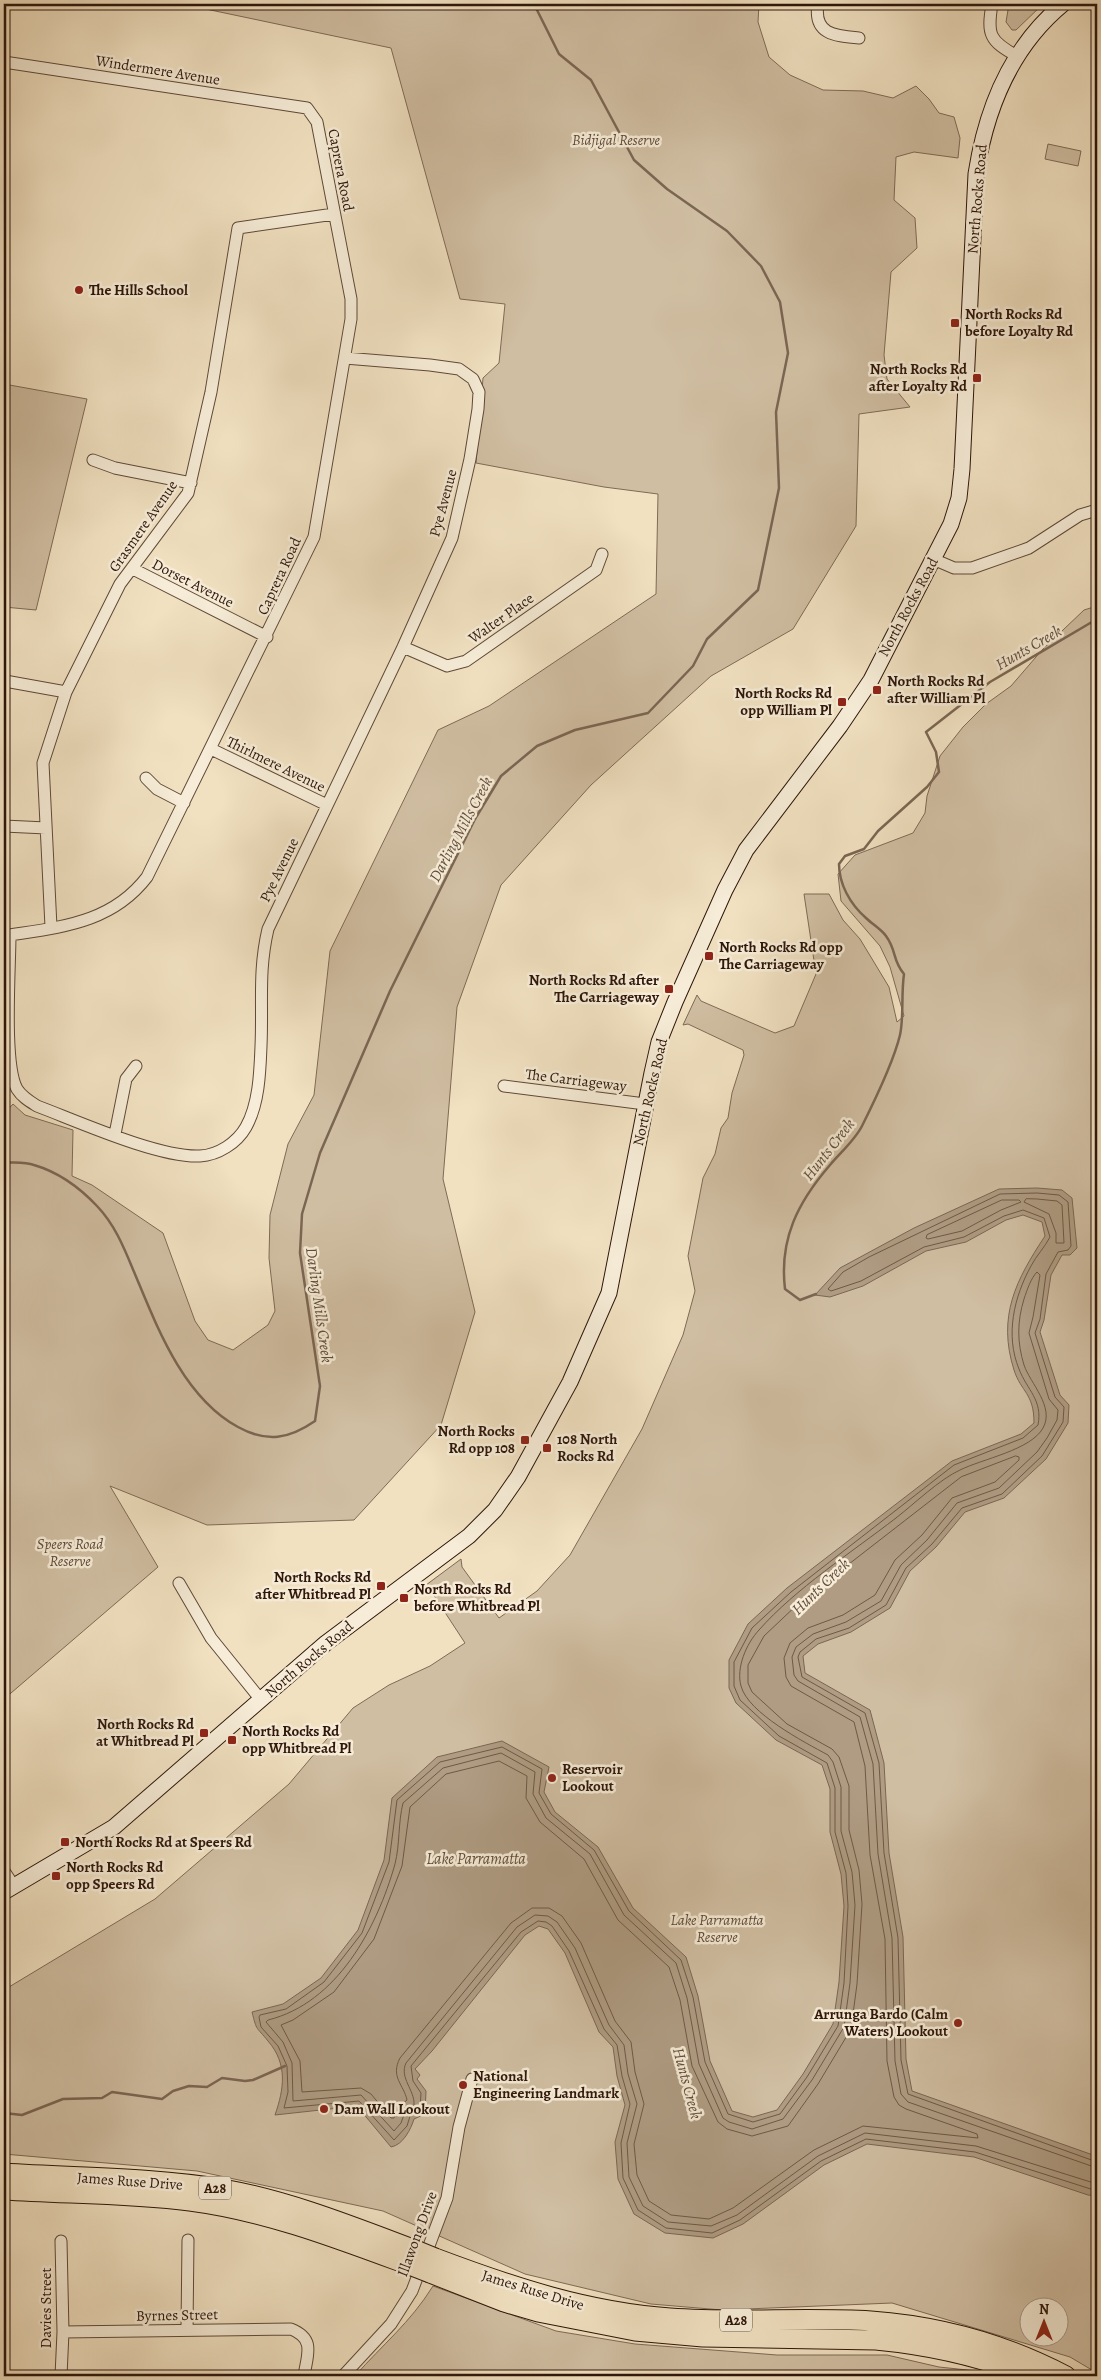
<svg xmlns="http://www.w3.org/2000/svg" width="1101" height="2380" font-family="Alegreya,serif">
<rect width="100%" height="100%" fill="#f1e1c1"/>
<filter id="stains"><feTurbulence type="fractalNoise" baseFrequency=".004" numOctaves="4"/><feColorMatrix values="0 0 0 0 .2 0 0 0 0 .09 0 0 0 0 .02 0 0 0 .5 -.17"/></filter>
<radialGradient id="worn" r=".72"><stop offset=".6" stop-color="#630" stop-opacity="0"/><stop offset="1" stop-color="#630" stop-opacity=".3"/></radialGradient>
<path fill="#d0bea2" stroke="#7f6a56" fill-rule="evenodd" d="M182 4H759L758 22 769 57 790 75 823 90 863 91 893 98 916 86 929 99 939 113 954 117 960 138 958 158 914 152 896 157 894 200 915 218 917 248 891 272 884 355 887 379 910 407 859 414 856 526 793 629 711 676 591 785 501 885 457 1007 443 1179 475 1312 441 1425 354 1520 207 1525 110 1486 158 1567 4 1699V1114L13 1104 25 1115 73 1130 72 1176 92 1185 163 1233 195 1321 208 1340 233 1350 268 1325 275 1311 269 1258 270 1215 288 1144 314 1095 330 951 438 730 489 706 656 594 658 494 604 487 476 463 483 378 499 363 505 304 460 299 391 48Z
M1009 4H1043L1016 30H1012L1006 22Z
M1048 144 1081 151 1078 166 1045 159Z
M4 384 87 399 36 610 4 607Z
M1097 606V2373L1070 2357 892 2303 722 2310 651 2304 525 2274 383 2211 197 2171 4 2154V1990L155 1899 289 1784 353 1708 389 1685 430 1666 465 1643 431 1591 422 1588 461 1559 462 1567 499 1618 537 1591 570 1555 642 1429 683 1335 695 1291 688 1256 703 1178 715 1154 721 1128 728 1118 732 1093 744 1055 743 1050 688 1024 683 1025 697 995 701 1001 775 1033 794 1026 816 974 804 894H829L843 920 860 939 889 987 897 1022 904 1016 890 967 880 946 841 901 838 874 855 855 913 833 925 813 927 796 940 756 963 727 986 704 1011 686 1042 650 1084 610ZM1028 2308H1058V2338H1028Z
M433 2286 556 2331 635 2344 777 2355H887L939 2367 986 2372 993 2376H355C383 2344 410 2323 433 2286Z"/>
<path fill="#af9c83" stroke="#7b6653" d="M1037 1188 1062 1190 1072 1198 1077 1248 1070 1255H1062L1051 1275 1044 1320 1040 1332 1060 1395 1069 1405 1068 1423 1046 1459 1004 1498 965 1512 936 1547 910 1571 890 1608 851 1632 818 1644 803 1656 805 1673 870 1710 884 1763 889 1853 903 1937 906 2059 912 2091 1093 2155 1097 2159V2196L1088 2195 974 2157 867 2144 824 2165 743 2224 713 2238 665 2233 634 2214 618 2179 615 2142 625 2105 617 2076 613 2047 599 2032 565 1953 548 1929 539 1926 525 1935 432 2051 415 2069 420 2075 417 2079 426 2091 425 2114 414 2119C411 2129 403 2145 391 2147L357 2106 275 2115C284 2089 288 2064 268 2041 256 2026 257 2032 252 2012L283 2004 321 1978 358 1930 384 1860 392 1798 437 1757 502 1741 549 1767 544 1792 555 1812 598 1847 633 1908 686 1957 698 1996 710 2061 732 2111 753 2117 777 2110 803 2074 833 2024 839 1982 844 1906 841 1874 830 1832V1789L822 1765 776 1740 736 1703 729 1688V1660L748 1624 787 1588 952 1461 1021 1434 1034 1423C1034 1393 1021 1392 1014 1370 997 1316 1016 1280 1045 1236L1042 1222 1023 1215 1006 1220 966 1242 926 1251 863 1286 830 1297 815 1295 840 1268 914 1228 999 1189Z"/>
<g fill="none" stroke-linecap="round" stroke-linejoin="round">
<path stroke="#6e5946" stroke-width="1" d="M1037 1199 1057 1201 1062 1205 1064 1243H1056V1233L1049 1214 1024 1202 1026 1199Z
M1002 1200H1019L1021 1202 1001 1210 962 1231 928 1239 926 1238 927 1235Z
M1016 1456 1019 1457V1460L995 1482 952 1498 922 1535 895 1560 875 1595 843 1615 808 1628 790 1643 784 1658 786 1677 791 1686 854 1722 865 1766 870 1855 885 1939 887 2061 894 2097 899 2105 906 2109 977 2134 978 2138 863 2126 814 2150 733 2208 709 2219 671 2215 649 2201 637 2175 634 2144 644 2104 635 2072 631 2042 615 2021 581 1943 562 1916 549 1908H532L511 1923 400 2058C390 2077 404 2085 407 2100L399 2107 394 2118H391L371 2094 361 2088 302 2092 300 2061 281 2025 293 2020 334 1992 374 1939 402 1866 410 1807 446 1774 499 1761 527 1776 526 1798 540 1822 584 1859 618 1920 669 1967 680 2000 692 2066 718 2122 727 2129 752 2136 788 2126 818 2084 851 2029 857 1984 862 1904 859 1870 849 1830V1786L839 1757 832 1749 787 1724 752 1692 748 1683V1665L764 1636 800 1602 961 1477Z
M1097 2162 908 2094 901 2060 898 1938 884 1853 879 1763 865 1713 802 1677 798 1657 800 1652 816 1639 849 1628 886 1605 906 1568 932 1544 962 1508 1002 1494 1042 1456 1063 1422 1064 1407 1055 1397 1035 1333 1040 1319 1046 1274 1058 1252 1068 1250 1071 1246 1068 1202 1059 1195 1037 1193 1000 1194 869 1257 843 1272 828 1289 831 1291 861 1281 924 1247 964 1237 1004 1216 1023 1210 1044 1218 1050 1237C1045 1247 1036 1256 1031 1266 1014 1297 1005 1335 1019 1369 1027 1390 1043 1400 1038 1425L1023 1438 954 1465 791 1592 752 1628 734 1662V1686L740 1700 779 1736 827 1763 835 1788V1832L846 1873 848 1906 844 1983 838 2026 807 2077 780 2114 753 2122 728 2114 705 2062 693 1997 681 1960 629 1911 594 1850 551 1814 539 1793 542 1769 502 1747 440 1762 397 1800 389 1862 362 1933 324 1982 286 2009 260 2015 259 2017 261 2027 278 2046 287 2066 288 2092 284 2108 359 2101 394 2140 407 2126 410 2116 420 2109 421 2093 413 2081 411 2066 521 1932 538 1921 546 1922 552 1926 569 1951 604 2029 617 2045 622 2076 630 2104 621 2143 623 2178 638 2210 666 2228 712 2233 740 2220 821 2161 866 2139 975 2152 1097 2191
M1097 2168 908 2102 901 2094 895 2061 892 1938 878 1854 873 1764 860 1717 798 1681 794 1675 792 1657 796 1647 813 1634 846 1622 881 1601 901 1565 927 1540 957 1503 999 1488 1037 1452 1047 1438 1057 1420 1058 1410 1049 1399 1029 1333 1033 1317 1040 1275 1037 1272C1031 1278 1027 1290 1024 1299 1017 1322 1017 1342 1024 1365 1030 1383 1055 1407 1043 1428 1031 1450 982 1459 960 1470 940 1479 914 1504 896 1518 852 1552 795 1589 759 1630 746 1644 736 1668 741 1686 748 1713 804 1742 828 1755L833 1762 841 1787V1831L852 1872 855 1905 850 1983 844 2027 812 2080 783 2119 752 2129 729 2122 723 2118 699 2064 687 1998 676 1963 624 1915 590 1854 546 1818 533 1794 535 1772 501 1753 443 1768 403 1803C398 1823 400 1844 395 1864 377 1928 337 2003 268 2020L266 2022 283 2042 292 2063 293 2101 361 2095 394 2131 401 2123 405 2112 414 2105C415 2090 399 2078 406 2063L517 1927 535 1915 548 1916 557 1922 575 1948 609 2025 624 2045 628 2074 637 2104 627 2143 629 2177 643 2206 668 2222 711 2226 737 2215 818 2156 865 2133 976 2146 1097 2184"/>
<path stroke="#7b6653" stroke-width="2.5" d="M4 1162C13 1163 25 1162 34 1165 58 1172 80 1188 97 1206 117 1227 126 1253 137 1279 159 1332 185 1398 238 1427 267 1443 289 1439 315 1421L320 1386 300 1253 302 1214 320 1153 390 991 475 819 501 776 537 746 575 730 648 713 693 666 707 639 758 590 779 488 776 412 788 353 780 302 761 266 727 231 667 189 634 160 591 80 559 54 534 4
M816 1294 800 1300 785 1289C779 1239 798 1202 830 1165 840 1153 855 1140 862 1126 874 1102 894 1060 900 1035 904 1017 901 994 904 974 892 960 897 951 886 936 881 929 872 924 866 918 850 904 839 884 839 864L845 856 864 849 878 831 927 787 939 772 936 752 926 732 990 682 1097 619
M4 2113 22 2115 63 2099 102 2098 112 2092 162 2099 173 2091 189 2086 207 2087 222 2078 245 2081 253 2080 285 2066"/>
<g stroke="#5f4938" stroke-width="13">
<path id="minor" d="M818 4C813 35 836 36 859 38
M992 4C987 34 989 41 1017 56
M4 62 307 108 317 122 351 299V319L314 537 147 877C111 924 59 927 4 936
M93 460 115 468 191 483
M933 559 954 568H972L1029 548 1080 515 1097 510
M133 569 267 637
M403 647 447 666 466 661 596 570 602 554
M5 681 66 692
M211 749 327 805
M146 778 157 789 184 803
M4 826 46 828
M51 927 43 763 66 692 120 584 188 493 211 392 238 228 334 214
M10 935C10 968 3 1064 17 1089 22 1097 29 1101 37 1106 77 1121 159 1158 200 1156 218 1155 237 1143 246 1127 259 1104 260 1072 261 1046 263 1003 258 972 268 929L403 647 452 538 470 459 478 409 479 392 473 379 459 369 430 365 345 358
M504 1086 645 1104
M115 1134 126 1079 136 1066
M179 1583 211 1638 261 1700
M4 1871 14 1886
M187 2329 188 2240
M63 2332 291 2329C316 2339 307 2355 304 2376
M61 2376 63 2332 61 2241
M343 2376 391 2324 412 2291 447 2198 459 2127 472 2079"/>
</g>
<g stroke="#2e160a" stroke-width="17">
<path id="secondary" d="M4 1892 114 1827 326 1643 469 1536 495 1510 518 1477 570 1382 609 1293 652 1073 659 1042 675 1002 725 890 746 850 840 726 871 680 951 524 959 498 962 469 976 174C986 109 1011 47 1063 4"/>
</g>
<g stroke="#2e160a" stroke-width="21">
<path id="trunk" d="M4 2173C77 2178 150 2177 223 2189 290 2201 354 2227 418 2251
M4 2190C66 2194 128 2193 190 2201 267 2211 339 2239 412 2266
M435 2258C512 2287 587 2312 670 2318 736 2323 804 2317 871 2321 940 2326 1005 2344 1066 2376
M430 2273 504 2302 538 2312 635 2331 703 2337 876 2340C928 2345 980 2356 1029 2376"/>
</g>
<use href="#minor" stroke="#f6ecd7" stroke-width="11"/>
<use href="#secondary" stroke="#f6ecd7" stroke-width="15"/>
<use href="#trunk" stroke="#f1e1c1" stroke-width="19"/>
<g stroke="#2e160a" stroke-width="21" stroke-linecap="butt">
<path id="trunk-bridge" d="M418 2251 435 2258
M412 2266 430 2273"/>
</g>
<use href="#trunk-bridge" stroke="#f1e1c1" stroke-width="19"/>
</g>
<g fill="#8f2418" stroke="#f6ecd7" stroke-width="2">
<circle cx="79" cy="290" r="5"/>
<rect x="950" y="318" width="10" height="10" rx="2.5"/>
<rect x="972" y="373" width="10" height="10" rx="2.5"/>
<rect x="872" y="685" width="10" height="10" rx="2.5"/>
<rect x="837" y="697" width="10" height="10" rx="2.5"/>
<rect x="704" y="951" width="10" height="10" rx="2.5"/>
<rect x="664" y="984" width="10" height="10" rx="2.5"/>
<rect x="520" y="1435" width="10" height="10" rx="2.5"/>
<rect x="542" y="1443" width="10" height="10" rx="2.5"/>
<rect x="376" y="1581" width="10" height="10" rx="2.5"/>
<rect x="399" y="1593" width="10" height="10" rx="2.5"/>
<rect x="199" y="1728" width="10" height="10" rx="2.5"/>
<rect x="227" y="1735" width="10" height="10" rx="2.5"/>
<circle cx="552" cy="1778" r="5"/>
<rect x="60" y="1837" width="10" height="10" rx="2.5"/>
<rect x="51" y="1871" width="10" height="10" rx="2.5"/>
<circle cx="958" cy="2023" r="5"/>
<circle cx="463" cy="2085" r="5"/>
<circle cx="324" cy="2109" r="5"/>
</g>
<g text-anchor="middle" stroke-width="5" stroke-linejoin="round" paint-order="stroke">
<g fill="#f6ecd7" stroke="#6a5648" stroke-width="1">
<rect x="199" y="2176.5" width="32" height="23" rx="4"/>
<rect x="720" y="2308.5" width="32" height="23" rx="4"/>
</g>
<g font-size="14" font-weight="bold" fill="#2e160a">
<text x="215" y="2193">A28</text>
<text x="736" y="2325">A28</text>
</g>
<g font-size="15" fill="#2e160a" stroke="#f6ecd7">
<text transform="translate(158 70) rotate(9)" y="5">Windermere Avenue</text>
<text transform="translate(341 170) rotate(79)" y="5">Caprera Road</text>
<text transform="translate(977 199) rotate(-85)" y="5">North Rocks Road</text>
<text transform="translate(443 503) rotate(-75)" y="5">Pye Avenue</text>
<text transform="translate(143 526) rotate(-55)" y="5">Grasmere Avenue</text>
<text transform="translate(279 576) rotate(-65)" y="5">Caprera Road</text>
<text transform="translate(193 583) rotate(27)" y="5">Dorset Avenue</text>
<text transform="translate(908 607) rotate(-62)" y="5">North Rocks Road</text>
<text transform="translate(501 618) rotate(-35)" y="5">Walter Place</text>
<text transform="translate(276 764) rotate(26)" y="5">Thirlmere Avenue</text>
<text transform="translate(279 870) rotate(-64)" y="5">Pye Avenue</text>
<text transform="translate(576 1080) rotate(7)" y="5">The Carriageway</text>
<text transform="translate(650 1092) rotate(-77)" y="5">North Rocks Road</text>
<text transform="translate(309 1659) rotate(-40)" y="5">North Rocks Road</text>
<text transform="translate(130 2181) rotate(4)" y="5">James Ruse Drive</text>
<text transform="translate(417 2234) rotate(-70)" y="5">Illawong Drive</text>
<text transform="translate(533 2290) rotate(17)" y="5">James Ruse Drive</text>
<text transform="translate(46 2308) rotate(-90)" y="5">Davies Street</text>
<text transform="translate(177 2315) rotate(-1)" y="5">Byrnes Street</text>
</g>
<g font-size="15" font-style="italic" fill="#5f4838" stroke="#f6ecd7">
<text x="616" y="145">Bidjigal Reserve</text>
<text x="70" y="1549">Speers Road<tspan x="70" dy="17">Reserve</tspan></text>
<text x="717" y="1925">Lake Parramatta<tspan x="717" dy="17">Reserve</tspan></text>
</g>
<g font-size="15" font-weight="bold" fill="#2e160a" stroke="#f6ecd7" text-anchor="start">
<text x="89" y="295">The Hills School</text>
<text x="965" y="319">North Rocks Rd<tspan x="965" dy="17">before Loyalty Rd</tspan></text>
<text x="967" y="374" text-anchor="end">North Rocks Rd<tspan x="967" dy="17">after Loyalty Rd</tspan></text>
<text x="887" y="686">North Rocks Rd<tspan x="887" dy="17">after William Pl</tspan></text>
<text x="832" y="698" text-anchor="end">North Rocks Rd<tspan x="832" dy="17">opp William Pl</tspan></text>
<text x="719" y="952">North Rocks Rd opp<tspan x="719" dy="17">The Carriageway</tspan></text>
<text x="659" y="985" text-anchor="end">North Rocks Rd after<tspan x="659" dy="17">The Carriageway</tspan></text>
<text x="515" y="1436" text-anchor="end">North Rocks<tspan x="515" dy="17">Rd opp 108</tspan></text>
<text x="557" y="1444">108 North<tspan x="557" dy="17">Rocks Rd</tspan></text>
<text x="371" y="1582" text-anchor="end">North Rocks Rd<tspan x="371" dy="17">after Whitbread Pl</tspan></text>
<text x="414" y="1594">North Rocks Rd<tspan x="414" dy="17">before Whitbread Pl</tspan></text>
<text x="194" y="1729" text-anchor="end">North Rocks Rd<tspan x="194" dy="17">at Whitbread Pl</tspan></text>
<text x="242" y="1736">North Rocks Rd<tspan x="242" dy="17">opp Whitbread Pl</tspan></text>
<text x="562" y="1774">Reservoir<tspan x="562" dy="17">Lookout</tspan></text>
<text x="75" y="1847">North Rocks Rd at Speers Rd</text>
<text x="66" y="1872">North Rocks Rd<tspan x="66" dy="17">opp Speers Rd</tspan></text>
<text x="948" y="2019" text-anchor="end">Arrunga Bardo (Calm<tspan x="948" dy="17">Waters) Lookout</tspan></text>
<text x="473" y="2081">National<tspan x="473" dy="17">Engineering Landmark</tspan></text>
<text x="334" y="2114">Dam Wall Lookout</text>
</g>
<g font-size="16" font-style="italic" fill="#624c3a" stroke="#f6ecd7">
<text transform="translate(1028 647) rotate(-30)" y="6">Hunts Creek</text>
<text transform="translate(460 829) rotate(-62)" y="6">Darling Mills Creek</text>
<text transform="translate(828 1149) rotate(-52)" y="6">Hunts Creek</text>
<text transform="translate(320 1305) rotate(82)" y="6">Darling Mills Creek</text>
<text transform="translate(820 1586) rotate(-44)" y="6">Hunts Creek</text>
<text x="476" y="1864">Lake Parramatta</text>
<text transform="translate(688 2083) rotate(75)" y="6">Hunts Creek</text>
</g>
</g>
<rect width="1101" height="2380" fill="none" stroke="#f1e1c1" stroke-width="20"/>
<rect x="5" y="5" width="1091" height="2370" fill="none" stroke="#2e160a" stroke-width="2.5"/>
<rect x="10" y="10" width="1081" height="2360" fill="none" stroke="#2e160a"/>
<g transform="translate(1044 2322)"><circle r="24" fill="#f6ecd7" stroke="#a69685"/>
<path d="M0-4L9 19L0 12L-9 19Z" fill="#8f2418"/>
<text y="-8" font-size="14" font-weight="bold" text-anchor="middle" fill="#2e160a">N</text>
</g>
<rect width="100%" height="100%" filter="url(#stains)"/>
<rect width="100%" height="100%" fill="url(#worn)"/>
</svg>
